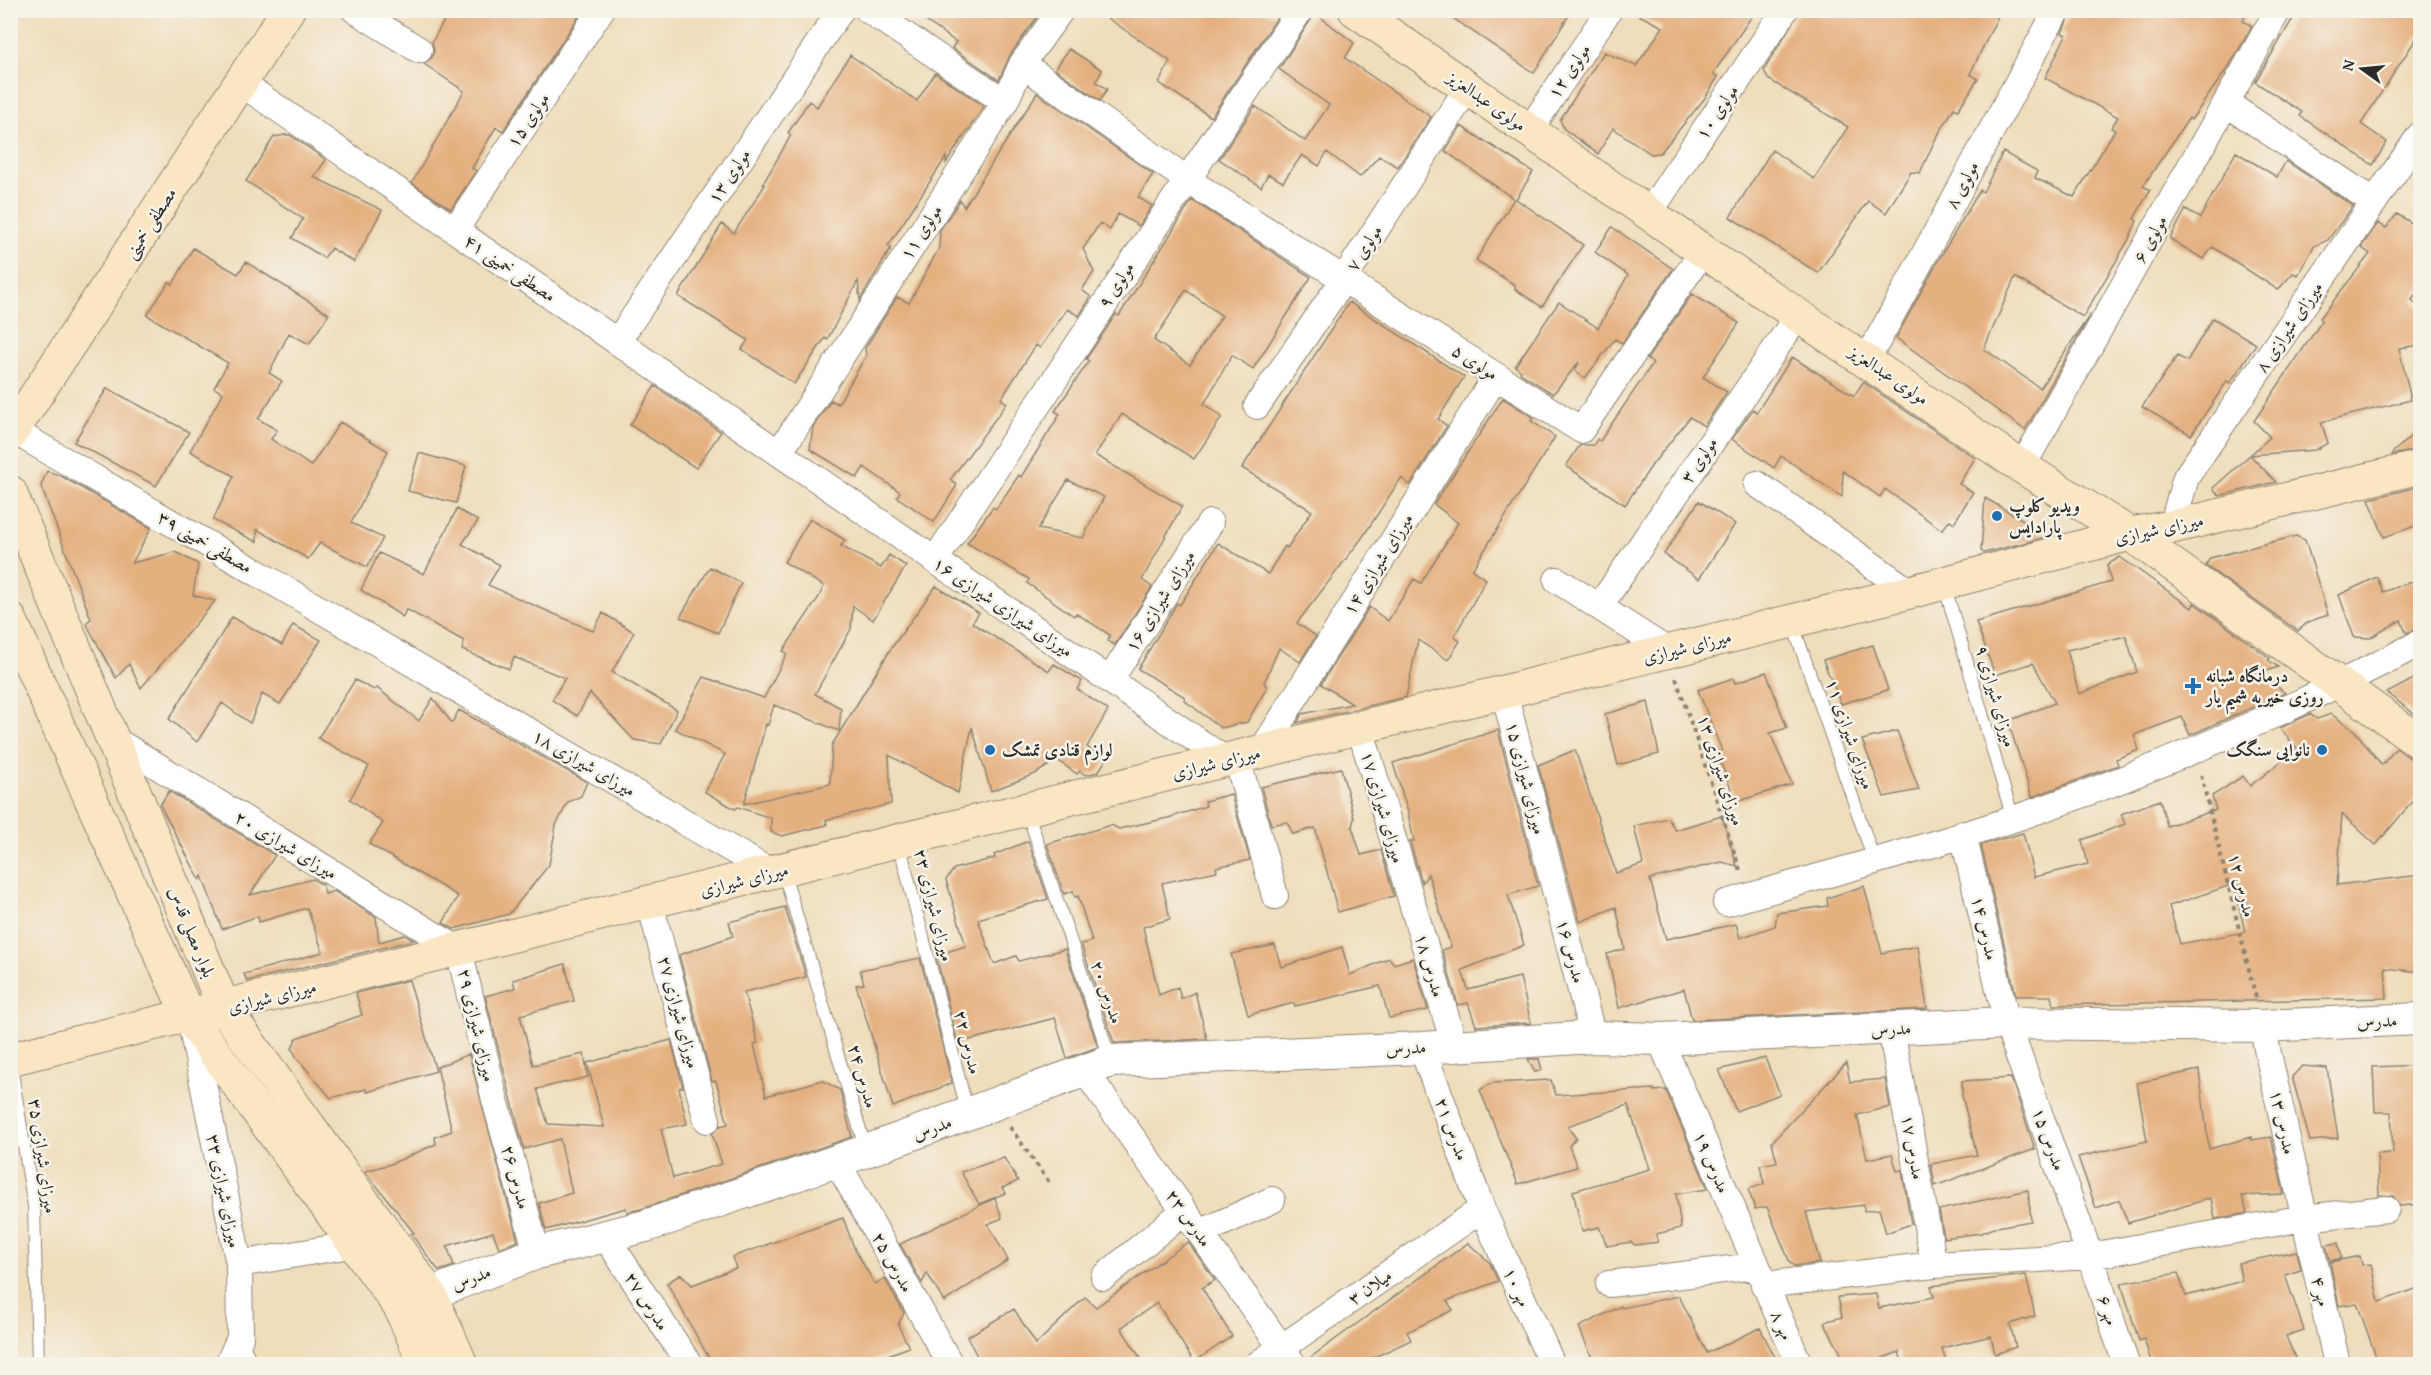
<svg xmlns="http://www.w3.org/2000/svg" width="2431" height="1375" font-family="'Gentium Book Plus',Amiri,serif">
<rect width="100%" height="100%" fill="#f7f3e8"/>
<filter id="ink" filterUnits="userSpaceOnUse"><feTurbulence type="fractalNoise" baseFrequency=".0167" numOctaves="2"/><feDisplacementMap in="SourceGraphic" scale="12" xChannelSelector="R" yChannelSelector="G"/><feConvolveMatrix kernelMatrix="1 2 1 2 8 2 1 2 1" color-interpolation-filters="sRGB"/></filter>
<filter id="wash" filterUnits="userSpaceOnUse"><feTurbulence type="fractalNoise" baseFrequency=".008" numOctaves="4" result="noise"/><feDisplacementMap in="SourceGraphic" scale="24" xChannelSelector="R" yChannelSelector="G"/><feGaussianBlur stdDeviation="1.35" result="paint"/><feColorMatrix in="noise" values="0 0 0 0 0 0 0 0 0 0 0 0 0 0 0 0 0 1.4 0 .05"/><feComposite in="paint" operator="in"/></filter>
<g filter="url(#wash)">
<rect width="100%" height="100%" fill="#efddbb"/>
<g id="blocks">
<path fill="#e5b080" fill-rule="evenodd" d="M450 10H583L503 131 496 127 472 168 476 171 451 209 412 183 464 91 424 64 432 57 434 50 432 42Z
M910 10H1042L1010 55 999 80 952 48 956 42Z
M1096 10H1269L1266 14 1279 15 1211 117 1159 83 1170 61Z
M1441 10H1572L1534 73Z
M1629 10H1756L1713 74 1718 77 1705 98 1660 153 1651 154 1613 128 1598 154 1564 129 1560 120 1604 52 1636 66 1663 27Z
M1800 10H2001L1970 74 1978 79 1958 110 1954 108 1934 142 1920 173 1911 172 1886 213 1868 201 1818 273 1730 217 1772 150 1814 179 1848 127 1768 79 1764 70Z
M2072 10H2248L2243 21 2252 26 2229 66 2191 120 2189 118 2143 186 2150 190 2134 219 2137 221 2128 241 2083 317 2015 277 1984 349 2040 388 2090 315 2025 430 1896 338 1938 261 1980 190 1983 192 2003 152 2037 171 2035 178 2074 197 2115 130 2111 128 2118 117 2045 78 2066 35 2062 33Z
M2298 10H2421V31L2361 124 2387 142 2373 165 2300 116 2302 112 2255 82Z
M1313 16H1319L1354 43 1345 58 1431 117 1398 167 1379 156 1360 177 1327 152 1319 166 1302 155 1283 182 1268 174 1261 187 1219 159 1255 106 1305 141 1329 105 1279 69Z
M1069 49 1102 70 1096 82 1107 89 1100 101 1055 69Z
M850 55 917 101 935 73 984 106 946 163V157L888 246 891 248 860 300 858 281 827 340 825 338 794 384 742 349 748 340 678 296 722 224 734 233 765 185 763 184 791 135 788 133 809 101 817 107Z
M1037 93 1153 174 1138 197 1152 206 1139 226 1118 214 1110 230 1100 223 1083 249 1094 272 1082 290 1091 297 1079 316 1067 309 1040 348 1036 345 1001 399 1007 403 950 480 957 485 934 522 897 497 900 492 864 467 857 478 810 449 813 427 831 400 838 404 866 356 865 348 897 297 909 303 939 248 940 230 960 200 964 207Z
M1461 126 1533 172 1516 199 1583 245 1542 307 1515 289V285L1476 260 1514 199 1445 151Z
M285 135H290L326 160 314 177 382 210 354 262 331 248 324 258 292 238 303 219 246 181 274 137Z
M2236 152 2277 177 2286 161 2353 206 2328 240 2314 246 2298 275 2293 273 2278 290 2213 247 2203 259 2170 239 2186 209 2200 218Z
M1192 200 1311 277 1253 369 1232 355 1204 404 1222 417 1194 459 1122 414 1095 455 1182 506 1142 580 1152 587 1115 645 1108 641 1110 635 1076 613 1074 616 1027 583 1029 579 967 543 993 507 996 509 1019 475 1021 477 1060 414 1055 411 1089 361 1086 359 1116 314 1119 316ZM1186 290 1222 316 1190 365 1154 340ZM1068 480 1104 497 1083 538 1038 529Z
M2397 214 2421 229V287L2412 300 2421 310V345L2399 348 2411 400 2321 422 2328 443 2315 450 2250 455 2270 437 2254 421 2322 321 2320 318 2370 254 2361 247 2378 223 2386 228Z
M1612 227 1673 269 1622 343 1615 339 1585 378 1575 371 1579 362 1553 394 1520 373 1521 371 1515 366 1559 302 1598 328 1628 275 1595 252Z
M193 248 238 274 246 262 329 314 309 344 289 333 269 373 282 381 258 419 277 430 271 439 311 466 340 422 388 451 351 523 383 538 367 567 320 543 308 559 257 529V542L213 520 234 476 190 451 223 393 214 388 228 363 147 315 169 282 173 284Z
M1692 294 1739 323 1703 377 1727 392 1704 426 1690 417 1652 465 1625 505 1566 466 1580 445H1594L1597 439 1600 441 1653 363 1647 359Z
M1349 302 1464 377 1438 419 1447 426 1410 485 1401 478 1362 538 1297 623 1316 636 1300 662 1279 648 1264 683 1267 687 1247 722 1221 728 1184 700 1185 697 1138 669 1177 603 1180 605 1218 543 1268 574 1285 546 1287 548 1312 511 1242 468Z
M2213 318 2256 344 2230 383 2227 381 2191 435 2142 407 2177 356 2187 361Z
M1792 357 1854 396 1863 382 1975 458 1959 484 1973 492 1954 523 1950 520 1942 530 1885 489 1880 497 1843 471 1842 497 1781 456 1774 468 1732 439 1753 409 1757 412Z
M655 386 721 432 696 468 630 425Z
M107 388 189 432 156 486 74 442Z
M1503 398 1534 418 1531 421 1555 437 1472 570 1486 579 1454 637 1460 641 1448 660 1418 640 1406 697 1297 723 1302 714 1352 704 1321 684 1369 607 1388 621 1414 579 1421 583 1458 523 1434 504Z
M2421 427V449L2392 455V453Z
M419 453 466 466 456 503 408 491Z
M2250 455 2276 482 2219 496 2213 488Z
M47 471 61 476 151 528 132 563 175 552 198 564 193 595 215 601 141 688 129 664 116 678 86 623 91 619 41 486Z
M2421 486V524L2384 537 2369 499Z
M1985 498 2030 524 2047 537 1984 553 1981 551Z
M1699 501 1735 524 1699 579 1664 554Z
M457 509 478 521 462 544 500 565 488 585 593 631 603 613 634 632 612 672 677 710 661 744 634 740 590 693 577 716 552 700 565 678 514 657 509 669 462 650 464 641 406 609 403 617 361 590 379 553 424 574Z
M810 519 845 540 841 546 881 568 889 555 906 566 873 620 853 606 851 629 815 694 841 708 839 731 774 705 768 725 766 724 744 804 830 784 832 745 890 650 936 586 979 613 972 623 1049 671 1054 664 1082 681 1077 689 1108 710 1087 747 1106 760 1098 772 1085 775 1080 771 1077 774 1057 760 1035 774 991 791 972 727 958 793 889 755 891 804 826 820 827 825 782 836 771 832V818L738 807 735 809 705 792 725 754 675 729 704 677 764 698 787 653 783 651 819 597 824 586 784 562Z
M2296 536 2305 540 2328 615 2308 622 2298 631 2206 566 2210 558Z
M2120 557 2192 608 2194 603 2270 658 2268 660 2278 667 2261 673 2285 693 2190 735 2182 717 2134 735 2139 750 2116 759 2118 765 2032 797 2008 721 2055 703 2033 663 1995 675 1976 622 2111 582 2107 565ZM2126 636 2137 672 2079 694 2067 650Z
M710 567 741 583 718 633 680 617Z
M2377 577 2383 592 2421 578V628L2406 633 2401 620 2370 638 2354 637 2339 595Z
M232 617 282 645 293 625 321 640 280 704 262 694 250 723 222 703 197 742 169 719Z
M1873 645 1888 690 1841 704 1823 660Z
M1766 672 1787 728 1770 733 1792 784 1736 802 1717 753 1722 751 1698 690 1733 678 1735 683Z
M2421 675V719L2387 693Z
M355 680 374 690 377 688 419 721 433 698 452 723 459 710 587 782 581 796 568 802 556 825 549 865 509 914 454 929 443 923 458 896 369 844 383 823 350 799 369 766 318 738Z
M1648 702 1659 754 1618 765 1605 714Z
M2310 714 2317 719 2331 714 2355 731 2382 765 2396 748 2410 758 2421 760V791L2376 845 2342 814 2337 885 2421 875V972L2385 968 2387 998 2053 1005 2051 996H2016L1981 845 2023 833 2034 877 2088 864 2082 840 2125 824 2121 814 2160 800 2167 826 2216 810 2212 796 2243 776 2250 786 2297 749 2280 728ZM2234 884 2245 932 2180 944 2169 906Z
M1498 730 1538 886 1508 895 1524 945 1462 970 1468 990 1520 977 1531 1023 1476 1026 1468 1003 1458 1005 1442 950 1451 947 1428 874 1422 883 1410 842 1414 841 1408 812 1393 763Z
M1897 731 1919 790 1884 797 1862 740Z
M1575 750 1616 873 1643 864 1634 826 1668 818 1675 830 1722 816 1737 866 1722 862 1650 879 1666 939 1736 924 1740 938 1775 926 1777 913 1828 906 1827 898 1864 886 1882 953 1918 946 1927 1009 1692 1020 1684 989 1619 1008 1607 954 1625 949 1616 907 1580 922 1538 765Z
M1341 768 1354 818 1352 827 1361 855 1381 850 1394 896 1338 912 1315 828 1293 834 1287 822 1271 825 1261 787Z
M169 791 275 855 250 895 313 879 323 885 325 894 334 891 376 917 379 942 405 935 414 940 247 981 244 974 323 952 307 908 259 922 258 916 222 929 202 876 200 880 160 805Z
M1231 794 1250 860 1216 867 1217 871 1162 883 1170 919 1143 927 1159 995 1178 987 1181 999 1195 992 1207 1039 1114 1043 1081 944 1092 941 1078 896 1075 897 1073 891 1064 894 1047 844 1111 825 1119 829 1168 818 1206 806 1205 801Z
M1028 841 1048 899 978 919 994 964 1016 956 1019 961 1065 949 1098 1047 1067 1058 1055 1018 958 1043 936 955 966 946 946 880 954 869 995 858 994 855Z
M785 907 806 977 744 992 758 1043 754 1044 766 1096 822 1080 840 1090 852 1137 641 1209 627 1212 626 1208 546 1230 539 1203 572 1193 560 1139 524 1149 485 996 515 988 513 980 565 964 574 1001 520 1015 533 1065 584 1054 588 1077 537 1089 548 1124 604 1127 587 1063 671 1040 683 1087 679 1088 687 1124 661 1129 673 1178 722 1164 712 1134 720 1126 728 1124 716 1081H712L679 955 733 936 729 922Z
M1275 945 1281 967 1342 947 1350 975 1389 958 1394 964 1413 958 1428 1010 1389 1018 1380 986 1295 1006 1294 1003 1248 1015 1231 954Z
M920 958 952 1083 893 1107 856 985 864 984 860 970Z
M409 980 436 1071 367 1092 366 1089 331 1098 297 1058 292 1049 296 1038 362 1015 356 993Z
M469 1054 518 1241 499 1248 493 1232 447 1246 454 1266 439 1271 411 1234 414 1233 365 1171 391 1164 436 1144 435 1137 452 1131 437 1067Z
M1765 1058 1780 1094 1736 1111 1719 1070Z
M1528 1059H1539L1542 1070 1535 1072Z
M1846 1063 1850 1082 1885 1079 1890 1107 1857 1115 1867 1159 1892 1154 1897 1171 1902 1170 1911 1224 1886 1233 1879 1209 1864 1211V1205L1806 1212 1820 1263 1794 1266 1790 1263 1767 1207 1755 1209 1748 1189 1764 1184 1760 1165 1777 1162 1772 1142Z
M2421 1065V1204L2400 1206 2393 1196 2379 1195 2377 1154 2393 1153 2391 1112H2375L2373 1067Z
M2302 1066 2327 1068 2338 1138 2310 1141 2292 1077Z
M2199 1070 2209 1149 2251 1137V1140L2271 1137 2284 1194 2242 1196 2247 1213 2215 1219 2211 1198 2128 1223 2119 1200 2096 1208 2078 1157 2147 1141 2137 1083Z
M2011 1078 2035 1149 1935 1186 1931 1164 1977 1155 1962 1096V1081Z
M1551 1080 1556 1095 1654 1089V1091L1666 1090 1708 1189 1676 1194 1681 1228 1656 1234 1658 1242 1635 1245 1631 1242 1607 1246 1599 1227 1582 1231 1573 1191 1650 1169 1628 1105 1567 1126 1576 1138 1569 1146 1577 1167 1518 1184 1480 1090 1492 1083Z
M1004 1158 1018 1181 1002 1188 1006 1193 979 1204 961 1172Z
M2028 1190 2031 1221 1997 1227 1981 1233 1944 1238 1939 1210Z
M995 1198 1002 1218 988 1224 1008 1260 944 1302 927 1273 922 1283 900 1244Z
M843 1218 855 1250 875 1284 885 1279 904 1313 898 1325 909 1347 862 1365H713L667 1283 681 1274 692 1285 736 1268 732 1257Z
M1188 1242 1215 1280 1202 1288 1232 1336 1194 1362 1157 1303 1121 1328 1145 1365H982L967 1337 1014 1309 1036 1344 1085 1297 1096 1307Z
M1468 1243 1490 1263 1498 1281 1447 1301 1453 1310 1407 1332 1411 1340 1358 1365H1308L1307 1360Z
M2338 1243 2341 1258 2330 1261 2326 1245Z
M2297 1251 2301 1270 2285 1275 2304 1330 2286 1336 2298 1365H2152L2144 1339 2139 1341 2121 1283 2178 1273 2186 1296 2242 1281 2238 1263Z
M2360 1256 2362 1265 2371 1264 2379 1302 2421 1287V1355L2393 1365H2379L2357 1303 2339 1306 2330 1262Z
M2026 1275 2035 1316 2010 1324 2016 1347 1995 1354 1991 1336 1942 1348 1947 1365H1903L1899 1352 1864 1365H1847L1824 1322 1842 1317 1838 1297 1876 1294 1879 1308 1934 1297 1931 1286Z
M1679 1296 1707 1353 1760 1328 1779 1365H1595L1579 1327 1621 1306 1622 1308Z"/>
</g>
</g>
<g filter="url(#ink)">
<use href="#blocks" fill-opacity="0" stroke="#8d8473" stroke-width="1.5"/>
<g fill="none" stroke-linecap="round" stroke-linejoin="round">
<g stroke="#8d8473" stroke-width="14">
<path id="service" d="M1944 584 2013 819
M1792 622 1874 860
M1027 811 1111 1061
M899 843 968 1114
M783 870 866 1150
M10 1061 34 1206 38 1364
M240 1339 252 1364"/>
</g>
<g stroke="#8d8473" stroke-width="28">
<path id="minor" d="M355 10 419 50
M868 10 1005 102
M1022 64 1186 179 1581 430 1703 251
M241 83 1227 761
M2226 103 2374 202
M1529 131 1609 10
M1649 213 1785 10
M455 230 601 10
M617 342 841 10
M1867 360 2057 10
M1257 406 1344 279 1468 87
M14 431 772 873
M779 453 1005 102 1022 64 1061 10
M2022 467 2278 10
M1757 484 1910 592
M2172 527 2186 477 2420 135
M935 560 1300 10
M1557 580 1668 651
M1599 607 1799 314
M1110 680 1210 523
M1504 692 1593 1037
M1360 728 1454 1044
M113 739 459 950 495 1100 537 1253
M1261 752 1496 376
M1237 758 1275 896
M1963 834 2007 1023 2090 1256 2126 1364
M650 903 707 1120
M1726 903C1822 875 1919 851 2013 819 2154 772 2289 711 2420 643
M191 1023 239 1264 240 1338 228 1364
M2262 1026 2337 1364
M1891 1029 1934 1265
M1660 1039 1799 1364
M1422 1048 1482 1209 1552 1364
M1085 1071 1293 1364
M836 1160 950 1364
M1200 1233 1272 1200
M606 1237 689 1364
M239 1264 356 1244
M1104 1277 1184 1211
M1609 1284 1755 1266
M1764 1285 1934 1265 2090 1256 2304 1218 2386 1209
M1258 1364 1482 1209"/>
</g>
<g stroke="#8d8473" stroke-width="34">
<path id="tertiary" d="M430 1294 537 1253 646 1226 866 1151 1111 1061 1422 1048 1593 1037 1660 1039 2007 1023 2262 1026 2420 1019"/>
</g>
<g stroke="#8d8473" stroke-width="35">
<path id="secondary" d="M1355 10 1703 251 2022 467 2130 534 2420 742
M10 435 288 10
M10 492 224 1008 430 1294 461 1364
M10 619 189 1017 400 1307 425 1364
M10 1059 1910 592 2130 534 2172 527 2420 467"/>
</g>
<path stroke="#8d8473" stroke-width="4" stroke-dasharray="4.5 4.5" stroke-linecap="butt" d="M1676 678 1741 873
M2201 775 2256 998
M1010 1127 1051 1185"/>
<use href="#service" stroke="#fff" stroke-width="12"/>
<use href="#minor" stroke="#fff" stroke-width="26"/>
<use href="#tertiary" stroke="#fff" stroke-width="32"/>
<use href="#secondary" stroke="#fbe6c4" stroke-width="33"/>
</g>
</g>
<g fill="#1f6fb2" stroke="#f7f3e8" stroke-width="2">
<circle cx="1997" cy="516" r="6"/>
<path d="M2190 677h6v6h6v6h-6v6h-6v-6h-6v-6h6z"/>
<circle cx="990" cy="750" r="6"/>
<circle cx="2322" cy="750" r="6"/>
</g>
<g text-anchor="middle" stroke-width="5" stroke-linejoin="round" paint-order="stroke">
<g font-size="18" fill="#2b2b2b" stroke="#f7f3e8">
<text transform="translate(1569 71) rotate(-56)" y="6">مولوی ۱۲</text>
<text transform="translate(1487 101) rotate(35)" y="6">مولوی عبدالعزیز</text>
<text transform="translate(1717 112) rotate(-56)" y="6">مولوی ۱۰</text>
<text transform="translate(528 120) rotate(-56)" y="6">مولوی ۱۵</text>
<text transform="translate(729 176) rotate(-56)" y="6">مولوی ۱۳</text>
<text transform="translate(1962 185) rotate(-62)" y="6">مولوی ۸</text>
<text transform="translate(150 223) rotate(-57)" y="6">مصطفی خمینی</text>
<text transform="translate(921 232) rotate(-57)" y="6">مولوی ۱۱</text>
<text transform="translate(2150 239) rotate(-61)" y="6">مولوی ۶</text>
<text transform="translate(1364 248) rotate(-57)" y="6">مولوی ۷</text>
<text transform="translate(510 268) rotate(34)" y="6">مصطفی خمینی ۴۱</text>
<text transform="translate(1116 285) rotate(-57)" y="6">مولوی ۹</text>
<text transform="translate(2289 327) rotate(-56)" y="6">میرزای شیرازی ۸</text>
<text transform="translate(1475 362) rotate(33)" y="6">مولوی ۵</text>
<text transform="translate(1889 375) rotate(34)" y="6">مولوی عبدالعزیز</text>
<text transform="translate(1699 460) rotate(-56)" y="6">مولوی ۳</text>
<text transform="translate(2159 529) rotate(-12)" y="6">میرزای شیرازی</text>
<text transform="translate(205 542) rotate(30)" y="6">مصطفی خمینی ۳۹</text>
<text transform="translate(1378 564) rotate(-58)" y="6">میرزای شیرازی ۱۴</text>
<text transform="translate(1160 601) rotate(-58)" y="6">میرزای شیرازی ۱۶</text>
<text transform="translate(1003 607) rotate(34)" y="6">میرزای شیرازی شیرازی ۱۶</text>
<text transform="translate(1687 647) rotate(-14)" y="6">میرزای شیرازی</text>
<text transform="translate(1996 696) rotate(74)" y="6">میرزای شیرازی ۹</text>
<text transform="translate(1850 734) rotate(71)" y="6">میرزای شیرازی ۱۱</text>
<text transform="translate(584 763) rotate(30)" y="6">میرزای شیرازی ۱۸</text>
<text transform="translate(1216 763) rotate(-14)" y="6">میرزای شیرازی</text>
<text transform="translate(1721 770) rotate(72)" y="6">میرزای شیرازی ۱۳</text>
<text transform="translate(1526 778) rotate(76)" y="6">میرزای شیرازی ۱۵</text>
<text transform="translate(1383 807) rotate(74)" y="6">میرزای شیرازی ۱۷</text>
<text transform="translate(286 845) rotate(31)" y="6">میرزای شیرازی ۲۰</text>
<text transform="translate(744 880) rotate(-14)" y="6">میرزای شیرازی</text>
<text transform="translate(2242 885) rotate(76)" y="6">مدرس ۱۲</text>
<text transform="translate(934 905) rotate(76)" y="6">میرزای شیرازی ۲۳</text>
<text transform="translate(1985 928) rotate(77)" y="6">مدرس ۱۴</text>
<text transform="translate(192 932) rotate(68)" y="6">بلوار مصلی قدس</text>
<text transform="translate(1571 951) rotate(75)" y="6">مدرس ۱۶</text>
<text transform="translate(1430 965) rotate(74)" y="6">مدرس ۱۸</text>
<text transform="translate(1107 992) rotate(71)" y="6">مدرس ۲۰</text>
<text transform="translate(272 997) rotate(-14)" y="6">میرزای شیرازی</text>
<text transform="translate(679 1012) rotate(75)" y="6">میرزای شیرازی ۲۷</text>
<text transform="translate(2377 1021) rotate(-2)" y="6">مدرس</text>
<text transform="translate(477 1025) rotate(77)" y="6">میرزای شیرازی ۲۹</text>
<text transform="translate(1891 1029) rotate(-3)" y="6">مدرس</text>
<text transform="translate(968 1042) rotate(76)" y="6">مدرس ۲۲</text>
<text transform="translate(1406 1048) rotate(-3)" y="6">مدرس</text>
<text transform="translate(863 1076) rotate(74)" y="6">مدرس ۲۴</text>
<text transform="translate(2283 1122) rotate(78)" y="6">مدرس ۱۳</text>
<text transform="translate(932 1128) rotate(-20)" y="6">مدرس</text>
<text transform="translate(1452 1129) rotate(70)" y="6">مدرس ۲۱</text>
<text transform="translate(2049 1139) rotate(70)" y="6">مدرس ۱۵</text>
<text transform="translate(1913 1147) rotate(80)" y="6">مدرس ۱۷</text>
<text transform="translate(43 1156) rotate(82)" y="6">میرزای شیرازی ۳۵</text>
<text transform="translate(1712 1162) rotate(67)" y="6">مدرس ۱۹</text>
<text transform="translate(516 1177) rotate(75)" y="6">مدرس ۲۶</text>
<text transform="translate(224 1191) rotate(79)" y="6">میرزای شیرازی ۳۳</text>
<text transform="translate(1189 1218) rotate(55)" y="6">مدرس ۲۳</text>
<text transform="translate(893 1262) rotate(61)" y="6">مدرس ۲۵</text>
<text transform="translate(471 1278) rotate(-21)" y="6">مدرس</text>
<text transform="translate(1370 1287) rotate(-35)" y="6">میلان ۳</text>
<text transform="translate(1517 1287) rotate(66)" y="6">مهر ۱۰</text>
<text transform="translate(2321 1291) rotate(77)" y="6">مهر ۴</text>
<text transform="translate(647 1301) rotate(57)" y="6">مدرس ۲۷</text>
<text transform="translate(2108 1310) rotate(72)" y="6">مهر ۶</text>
<text transform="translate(1782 1325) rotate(66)" y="6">مهر ۸</text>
</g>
<g font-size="18" font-weight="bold" fill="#2b2b2b" stroke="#f7f3e8" text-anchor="start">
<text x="2009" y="512">ویدیو کلوپ<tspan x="2009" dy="21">پارادایس</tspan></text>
<text x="2206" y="682">درمانگاه شبانه<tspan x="2206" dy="21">روزی خیریه شمیم یار</tspan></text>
<text x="1002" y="756">لوازم قنادی تمشک</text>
<text x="2310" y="756" text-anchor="end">نانوایی سنگک</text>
</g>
</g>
<rect width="2431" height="1375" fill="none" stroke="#f7f3e8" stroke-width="36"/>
<g transform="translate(2362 69) rotate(285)" stroke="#f7f3e8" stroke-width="4.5" paint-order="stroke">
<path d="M0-4.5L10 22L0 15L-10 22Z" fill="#2b2b2b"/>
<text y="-9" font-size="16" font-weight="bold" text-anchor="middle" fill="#2b2b2b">N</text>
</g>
</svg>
